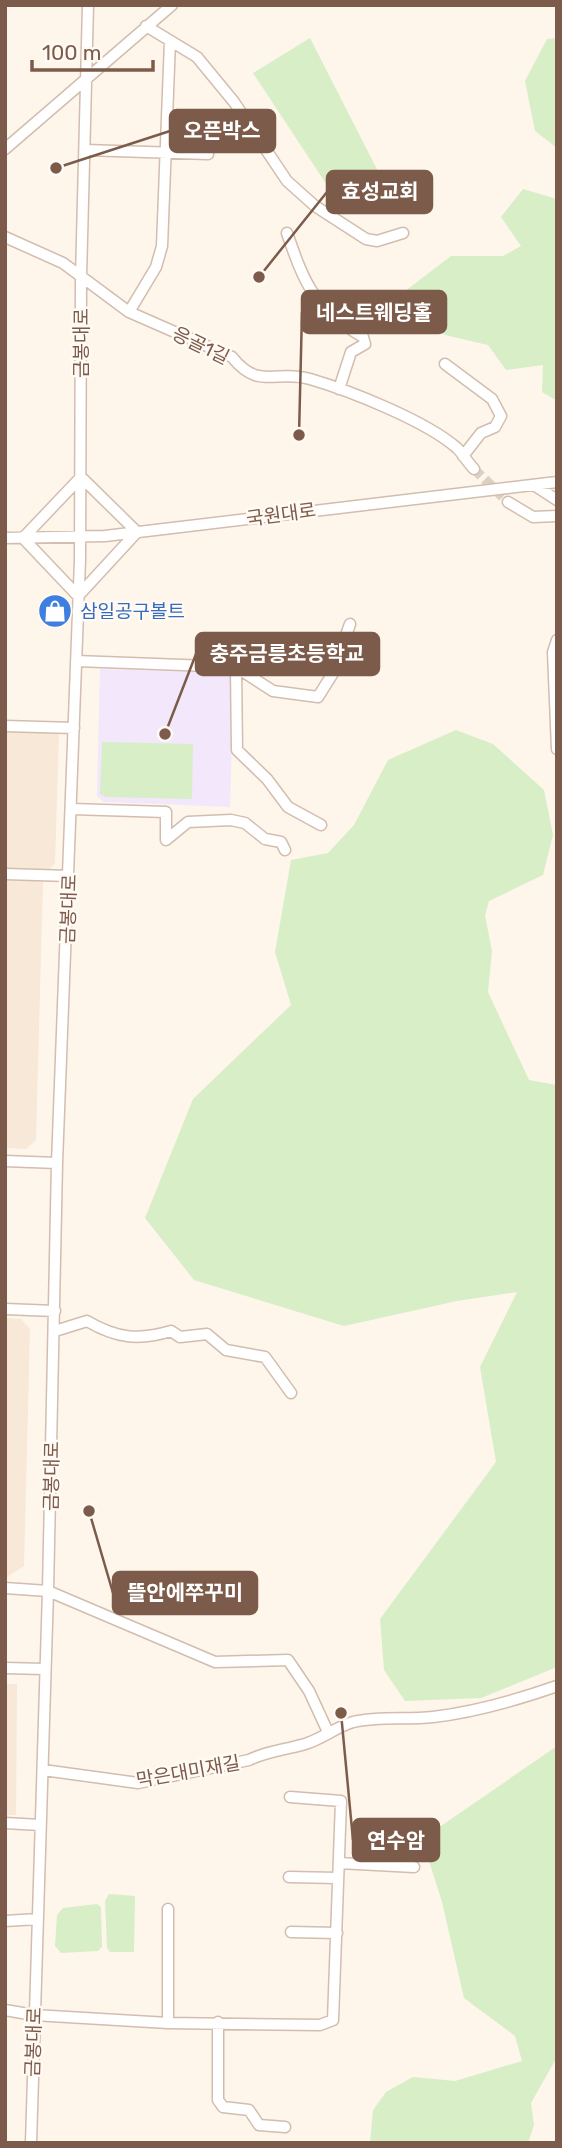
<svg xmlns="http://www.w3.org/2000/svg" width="562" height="2148" font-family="Rubik,'Noto Sans KR',sans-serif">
<rect width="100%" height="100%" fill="#fef6eb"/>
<path fill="#f7e8d8" d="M5 732 59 733 55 863 50 869 5 868Z
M5 880 43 881 36 1140 26 1149 5 1148Z
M5 1318 21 1319 30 1329 24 1566 5 1578Z
M5 1684H17L16 1815H5Z"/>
<path fill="#f3e7fb" d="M100 669 234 673 230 807 104 802 97 796Z"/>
<path fill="#d7eec7" d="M310 38 385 185 346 214 253 73Z
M557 38V148L535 131 525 81 547 39Z
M523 189 557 199V401L542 392 543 365 506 370 488 345 445 335 400 295 451 256H503L521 246 501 217Z
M456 730 493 744 544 790 553 835 543 875 489 901 485 915 492 951 488 992 529 1080 557 1085V1667L481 1698 405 1701 384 1670 380 1619 496 1462 480 1367 517 1292 457 1301 344 1326 194 1280 145 1218 193 1099 291 1005 275 952 291 860 328 853 354 825 388 760Z
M102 742 193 744 192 799 106 797 100 794Z
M557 1746V2057L531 2103 534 2125 528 2143H370L373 2110 386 2092 413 2077 455 2081 522 2061 515 2036 464 1998 442 1902 422 1839Z
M109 1894 135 1896 134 1952H110L107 1948 105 1901Z
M97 1904 101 1907 102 1947 98 1951 61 1953 55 1946 57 1915 63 1908Z"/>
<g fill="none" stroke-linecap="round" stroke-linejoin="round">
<path stroke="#decfc3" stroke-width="10" stroke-dasharray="10 5" stroke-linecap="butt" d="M474 469 508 502"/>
<g stroke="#d3bdae" stroke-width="13">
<path id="minor" d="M146 26 197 57 234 102 287 181 315 206 366 239 377 241 403 233
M5 149 172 5
M85 150 208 154
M287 233C305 285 314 308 363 337L365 344 351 352 339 389
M5 237 63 263 129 312 232 357C259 391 276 369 310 379 351 391 426 421 457 448 463 454 468 463 474 469
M129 312 156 267 162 246 170 41
M445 364 492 399 501 416 495 427 481 433 463 456
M81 477 137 532
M534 485 557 500
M508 502 533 517 557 516
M5 538 105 536 557 482
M23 538 81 477
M23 538 78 596
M78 596 137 532
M557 640 553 652 557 749
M76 661 236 667 273 691 318 697 333 673 350 624
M236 667 237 750 267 779 288 807 321 825
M5 726 74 728
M72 809 166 812V840
M166 840 188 822 231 820 245 823 265 839 281 842 285 850
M5 874 69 876
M5 1161 57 1163
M5 1309 55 1311
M55 1331 87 1321C116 1338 138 1341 171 1331L180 1337 207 1334 226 1350 265 1357 291 1393
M5 1588 48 1591 215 1662 288 1660 309 1691 328 1732
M5 1668 45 1669
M43 1770 138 1783 249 1760C267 1751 285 1750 305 1744 322 1739 336 1727 353 1722 380 1716 406 1720 433 1717 475 1712 517 1700 557 1686
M5 1823 40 1825
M339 1863 414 1867
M289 1877 338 1878
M5 1921 38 1919
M291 1932 337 1933
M5 2010 34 2015 168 2023 320 2025 333 2020 341 1801 290 1797
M218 2022V2100L223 2107 249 2110 259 2125 285 2127
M168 2023V1909
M31 2143 48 1591 57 1163 80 560 81 278 88 5"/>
</g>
<use href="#minor" stroke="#fff" stroke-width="10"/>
</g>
<defs>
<g id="shop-disc" transform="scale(1.75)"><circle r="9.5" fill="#3f7fe0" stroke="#fffaf3"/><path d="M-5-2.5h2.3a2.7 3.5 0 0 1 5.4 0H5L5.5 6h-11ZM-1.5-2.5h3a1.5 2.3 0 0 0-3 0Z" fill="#fff"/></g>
</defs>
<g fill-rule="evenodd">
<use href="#shop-disc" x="55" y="611"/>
</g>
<g text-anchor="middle" stroke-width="5" stroke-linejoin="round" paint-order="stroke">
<g font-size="19" fill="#7d5b4a" stroke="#fffaf3">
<text transform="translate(81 343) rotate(-90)" y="7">금봉대로</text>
<text transform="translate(201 345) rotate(26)" y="7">응골1길</text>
<text transform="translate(281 514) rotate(-8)" y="7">국원대로</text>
<text transform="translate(68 909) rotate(-88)" y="7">금봉대로</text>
<text transform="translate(51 1476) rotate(-89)" y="7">금봉대로</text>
<text transform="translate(188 1771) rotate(-10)" y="7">막은대미재길</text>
<text transform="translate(33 2042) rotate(-88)" y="7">금봉대로</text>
</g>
<g font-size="19" fill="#366cbe" stroke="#fffaf3" text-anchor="start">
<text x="80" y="618">삼일공구볼트</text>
</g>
</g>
<path fill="none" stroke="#7d5b4a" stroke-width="2.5" d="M56 168L170 131M259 277L327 192M299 435L302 312M165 734L196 654M89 1511L113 1593M341 1713L353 1840"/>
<g fill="#7d5b4a" stroke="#fffaf3" stroke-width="2.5">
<circle cx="56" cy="168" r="7"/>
<circle cx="259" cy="277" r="7"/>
<circle cx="299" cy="435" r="7"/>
<circle cx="165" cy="734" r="7"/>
<circle cx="89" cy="1511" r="7"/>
<circle cx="341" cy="1713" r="7"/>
</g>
<g fill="#7d5b4a" stroke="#7d5b4a" stroke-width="2.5">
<rect x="170" y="110" width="105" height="42" rx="7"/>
<rect x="327" y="171" width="105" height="42" rx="7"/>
<rect x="302" y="291" width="144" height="42" rx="7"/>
<rect x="196" y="633" width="183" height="42" rx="7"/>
<rect x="113" y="1572" width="144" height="42" rx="7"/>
<rect x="353" y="1819" width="86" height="42" rx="7"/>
</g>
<g font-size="21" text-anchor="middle" font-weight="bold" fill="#fff">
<text x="222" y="138">오픈박스</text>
<text x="380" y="199">효성교회</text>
<text x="374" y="320">네스트웨딩홀</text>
<text x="287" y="661">충주금릉초등학교</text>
<text x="185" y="1600">뜰안에쭈꾸미</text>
<text x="396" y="1848">연수암</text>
</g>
<rect width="562" height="2148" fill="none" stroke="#7d5b4a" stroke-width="14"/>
<path d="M32 60v10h121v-10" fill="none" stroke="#7d5b4a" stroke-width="3.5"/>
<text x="42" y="60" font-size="21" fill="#7d5b4a" stroke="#fffaf3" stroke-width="5" paint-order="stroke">100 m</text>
</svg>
